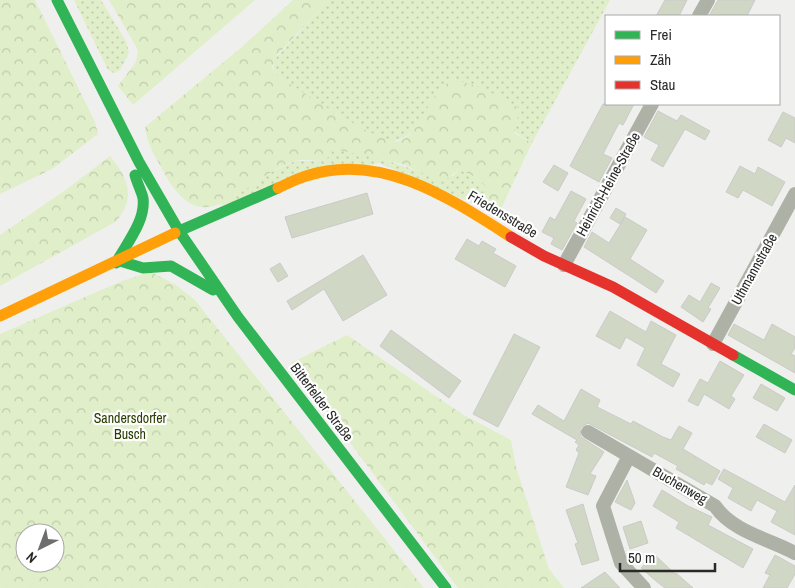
<svg xmlns="http://www.w3.org/2000/svg" width="795" height="588" font-family="'Archivo Narrow',sans-serif">
<defs>
<pattern id="grass-dots" width="8" height="8" patternUnits="userSpaceOnUse" patternTransform="scale(1.25)"><rect width="8" height="8" fill="#e0eec9"/><path d="M2 2h.1M6 6h.1" fill="none" stroke="#c0ccad" stroke-width="1.8" stroke-linecap="round"/></pattern>
<pattern id="forest-crowns" width="20" height="18" patternUnits="userSpaceOnUse" patternTransform="scale(1.25)"><rect width="20" height="18" fill="#e0eec9"/><path d="M2 6a3 3 0 1 1 6 0M12 15a3 3 0 1 1 6 0" fill="none" stroke="#c0ccad"/></pattern>
</defs>
<rect width="100%" height="100%" fill="#eff0ed"/>
<path fill="url(#grass-dots)" d="M74 0H101L126 41 129 53 120 70 114 73 108 70Z
M329 0H610L532 143 443 86C430 106 414 144 388 141 349 124 308 99 274 72L273 61Z
M334 149 376 157 421 172 453 176 458 170C471 173 479 179 487 188L480 198 479 206 379 163 219 206 273 171 295 161H325Z"/>
<path fill="url(#forest-crowns)" fill-rule="evenodd" d="M0 0H35L95 122 98 134 52 169 0 194Z
M109 0H255L133 105 118 86 136 62 138 50Z
M293 0H329L277 55 272 67 274 72C290 85 384 147 399 141 409 138 414 129 420 120 428 109 437 87 450 82 463 76 508 101 520 109L514 133 532 143 498 215 479 206 480 198 487 188C479 179 471 173 458 170L443 182 402 164 334 149 325 161C316 161 304 159 295 161 246 175 207 248 166 176 157 159 147 146 145 127L243 46Z
M110 156C128 177 137 200 115 222L0 286V235L67 189Z
M151 272 176 285 195 300 424 588H0V334L122 281ZM25 533H55V563H25Z
M347 335 462 414 511 440 516 467 549 569 564 588H458L291 363Z"/>
<path fill="#d1d7c5" stroke="#cacbc9" d="M665 0H687L679 16H656Z
M718 0H755L747 16H709Z
M603 104H634L623 125 619 123 603 154 612 158 599 182 570 166Z
M658 111 677 121 681 115 710 131 705 140 685 129 663 167 651 160 659 145 644 137Z
M783 112 795 118V143L786 138 781 147 768 140Z
M554 165 568 173 558 191 543 182Z
M740 166 755 174 758 167 785 182 772 206 743 190 738 198 726 192Z
M571 191 586 199 574 221 577 223 562 250 551 244 554 238 542 232 550 217 555 220Z
M367 193 373 214 292 238 285 217Z
M616 208 626 214 620 224 610 218Z
M625 217 647 230 630 259 664 281 656 293 584 247 592 232 609 243Z
M467 239 479 246 482 241 496 249 493 253 516 266 505 287 455 259Z
M363 255 387 295 343 321 324 289 292 310 287 301Z
M280 263 288 276 278 282 270 269Z
M711 283 720 288 708 308 711 309 703 322 681 307 689 295 700 302Z
M610 311 646 332 651 321 676 335 661 364 680 374 673 387 637 365 645 348 626 337 620 349 596 336Z
M734 324 764 340 772 324 795 337V348L791 354 795 356V373L728 335Z
M391 330 461 381 449 398 380 346Z
M514 334 540 347 498 427 473 414Z
M720 361 744 375 731 396 735 399 729 409 704 394 698 406 688 401 700 379 708 383Z
M761 384 785 398 777 411 753 398Z
M581 389 600 400 597 407 631 424 633 421 663 437 671 440 679 426 692 433 683 449 720 471 712 485 706 482 704 485 676 469 678 466 654 453 652 457 588 423 580 428 581 437 604 452 590 474 596 476 588 495 566 487 579 453 576 450 579 445 575 442 577 440 532 414 538 405 564 421Z
M764 424 792 440 785 453 756 437Z
M724 469 785 502 795 485V535L771 522 777 511 757 500 751 511 728 498 733 488 718 479Z
M627 480 635 503 631 510 615 502Z
M662 490 688 506 712 517 708 525 753 549 743 568 676 528 679 522 653 506Z
M583 504 599 560 582 565 575 544 578 543 566 510Z
M641 521 648 543 630 549 623 527Z
M654 554 675 574 676 573 693 588H665L656 581 641 568Z
M775 555 795 566V574L787 588H763L770 575 765 573Z
M605 572 620 588H581Z"/>
<g fill="none" stroke-linecap="round" stroke-linejoin="round">
<path stroke="#aeb2a6" stroke-width="14" d="M699 16 708 0
M564 265 652 104
M713 344 795 194
M588 432 715 506C733 532 769 539 795 553
M629 456 603 506 621 563 644 588"/>
<path stroke="#30b455" stroke-width="11" d="M57 0 139 162 179 231 175 233
M278 188 179 231 238 317 446 588
M120 261 143 268 171 266 213 290
M116 263C126 244 146 221 143 198 141 190 137 183 135 175
M733 355 795 390"/>
<path stroke="#ff9f0a" stroke-width="11" d="M278 188C287 184 296 179 306 176 381 151 451 199 511 237
M0 316 175 233"/>
<path stroke="#e5322d" stroke-width="11" d="M511 237 544 256 613 287 733 355"/>
</g>
<g text-anchor="middle" stroke-width="4.5" stroke-linejoin="round" paint-order="stroke">
<g font-size="14" fill="#292a28" stroke="#fff">
<text transform="translate(608 184) rotate(-61)" y="5">Heinrich-Heine-Straße</text>
<text transform="translate(503 214) rotate(31)" y="5">Friedensstraße</text>
<text transform="translate(754 269) rotate(-61)" y="5">Uthmannstraße</text>
<text transform="translate(322 402) rotate(53)" y="5">Bitterfelder Straße</text>
<text transform="translate(680 485) rotate(30)" y="5">Buchenweg</text>
</g>
<g font-size="14" fill="#2b3c00" stroke="#fff">
<text x="130" y="423">Sandersdorfer<tspan x="130" dy="16">Busch</tspan></text>
</g>
</g>
<rect x="605" y="15" width="175" height="90" fill="#ffffff" stroke="#a9aaa9"/>
<rect x="615" y="31" width="25" height="8" fill="#30b455" stroke="#a9aaa9"/>
<text x="650" y="40" font-size="15" fill="#292a28">Frei</text>
<rect x="615" y="56" width="25" height="8" fill="#ff9f0a" stroke="#a9aaa9"/>
<text x="650" y="65" font-size="15" fill="#292a28">Zäh</text>
<rect x="615" y="81" width="25" height="8" fill="#e5322d" stroke="#a9aaa9"/>
<text x="650" y="90" font-size="15" fill="#292a28">Stau</text>
<g transform="translate(40 548) rotate(222)"><circle r="24" fill="#ffffff" stroke="#a9aaa9"/>
<path d="M0-4L9 19L0 12L-9 19Z" fill="#6e6f6d"/>
<text y="-8" font-size="14" font-weight="bold" text-anchor="middle" fill="#292a28">N</text>
</g>
<path d="M620 563v8h95v-8" fill="none" stroke="#292a28" stroke-width="2.5"/>
<text x="628" y="563" font-size="15" fill="#292a28" stroke="#ffffff" stroke-width="4" paint-order="stroke">50 m</text>
</svg>
